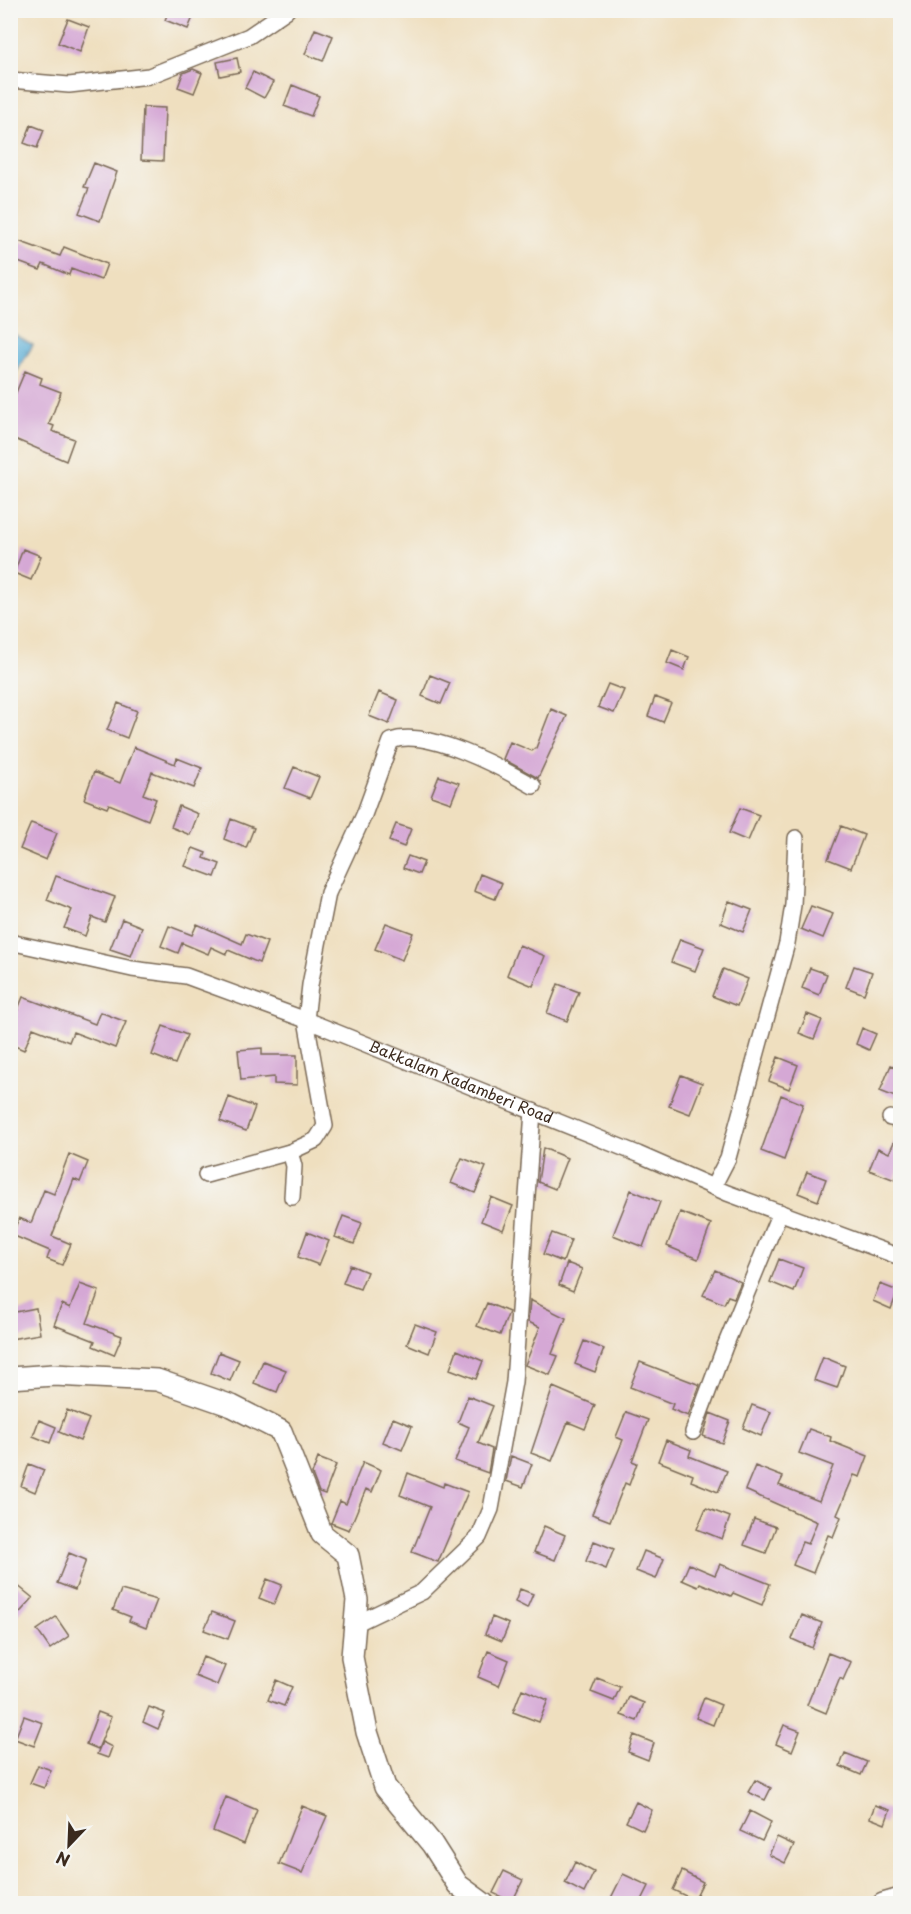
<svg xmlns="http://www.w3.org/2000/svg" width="911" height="1914" font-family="'Playpen Sans',sans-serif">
<defs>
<pattern id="water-ripples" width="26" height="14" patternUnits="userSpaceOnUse" patternTransform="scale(1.5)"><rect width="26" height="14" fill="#5aadd5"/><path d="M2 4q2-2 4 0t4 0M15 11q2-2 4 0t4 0" fill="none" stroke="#4c8dac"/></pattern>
</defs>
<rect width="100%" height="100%" fill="#f6f6f2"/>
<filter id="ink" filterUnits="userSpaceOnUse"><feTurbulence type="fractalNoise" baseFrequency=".0167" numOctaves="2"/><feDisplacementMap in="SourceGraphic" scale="12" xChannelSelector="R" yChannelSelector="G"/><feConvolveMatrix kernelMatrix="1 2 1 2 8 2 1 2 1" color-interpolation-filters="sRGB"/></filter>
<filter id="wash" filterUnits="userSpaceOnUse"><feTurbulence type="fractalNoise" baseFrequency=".008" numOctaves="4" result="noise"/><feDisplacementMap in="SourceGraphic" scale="24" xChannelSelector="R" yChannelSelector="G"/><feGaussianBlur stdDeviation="1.35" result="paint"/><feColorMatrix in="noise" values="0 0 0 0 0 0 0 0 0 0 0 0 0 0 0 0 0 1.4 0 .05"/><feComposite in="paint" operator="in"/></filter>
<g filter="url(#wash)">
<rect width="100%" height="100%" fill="#efdfbf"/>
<path fill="url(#water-ripples)" stroke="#4a6c7a" stroke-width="1.5" d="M11 333 33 345 11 381Z"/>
<g id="blocks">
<path fill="#d5a8d5" d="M169 10H196L188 29 165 20Z
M68 19 89 27 80 52 58 43Z
M315 29 333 36 323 61 305 54Z
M237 58 240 72 220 76 217 62Z
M193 69 202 73 194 93 178 87 183 73Z
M253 72 273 82 264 98 245 88Z
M292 85 319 96 311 116 284 106Z
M143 107 165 108 163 161 141 160Z
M31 125 44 130 37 148 24 143Z
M94 163 117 172 100 221 79 213 89 188 84 187Z
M10 238 60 256 64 247 107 264 101 280 71 269 69 275 43 264 40 270 10 259Z
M25 371 42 378 40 384 61 392 49 424 54 426 52 431 74 439 66 461 10 437V407Z
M23 549 41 556 31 580 14 573Z
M672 650 689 657 684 670 667 663Z
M430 675 450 683 441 704 422 696Z
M608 684 624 690 614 713 598 707Z
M379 692 398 700 389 724 369 716Z
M655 697 671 703 663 722 648 716Z
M118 703 137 711 127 738 107 730Z
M551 709 567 716 538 778 503 759 510 742 532 751 536 748Z
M134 747 175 764 177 758 202 768 194 788 152 772 143 794 156 799 148 820 109 804 107 808 84 799 94 772 120 783Z
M294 767 319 777 310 798 285 788Z
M439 776 459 783 451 803 431 796Z
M179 806 198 814 190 835 171 827Z
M740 808 759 815 748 841 729 833Z
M231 819 254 828 246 848 224 839Z
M31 823 57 833 46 860 20 849Z
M396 824 411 829 404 847 389 841Z
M841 826 864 835 851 868 828 859Z
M193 848 206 853 204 858 220 864 215 877 185 866Z
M408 856 424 862 419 874 403 868Z
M480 874 502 883 495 899 474 891Z
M56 876 115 897 105 922 92 917 85 936 64 928 72 910 47 900Z
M729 901 752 910 743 932 721 923Z
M811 906 833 914 823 938 801 929Z
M122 919 142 927 131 956 110 949Z
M386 923 413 933 402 960 375 949Z
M197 924 242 944 246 934 267 942 259 963 228 950 226 954 211 947 208 954 182 943 178 953 161 946 169 926 192 935Z
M680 939 704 948 695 971 671 962Z
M519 945 545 956 533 986 507 975Z
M854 966 872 972 864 994 846 987Z
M810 968 827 974 819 995 802 988Z
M723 969 748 979 737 1006 712 996Z
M558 984 579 992 567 1021 547 1013Z
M23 997 95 1024 100 1012 126 1022 115 1048 73 1032 69 1042 33 1028 24 1050 10 1044V1028Z
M807 1014 822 1020 814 1039 799 1033Z
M163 1026 187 1035 175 1064 152 1055Z
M862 1028 876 1034 869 1050 856 1044Z
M262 1048V1055H297V1085L274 1084V1077L241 1080 238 1050Z
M778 1057 798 1065 789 1089 769 1081Z
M891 1065 900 1069V1099L880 1091Z
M681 1075 702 1083 690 1114 669 1106Z
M781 1095 803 1104 784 1160 761 1151Z
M229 1097 255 1107 246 1131 220 1121Z
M900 1129V1167L895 1180 869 1170 878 1148 889 1153Z
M543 1148 567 1158 555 1189 538 1182Z
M69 1154 88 1162 80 1182 74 1179 52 1236 71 1244 62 1265 47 1259 50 1251 12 1235 19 1218 31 1223 44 1190 54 1194Z
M462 1158 486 1167 475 1193 451 1183Z
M807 1172 826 1179 818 1201 798 1193Z
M631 1190 660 1202 643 1247 613 1235Z
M491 1197 513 1206 503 1230 481 1221Z
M680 1212 711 1224 698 1259 667 1246Z
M343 1216 362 1223 354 1244 335 1237Z
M307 1232 329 1241 319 1265 298 1257Z
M552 1233 571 1240 563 1262 543 1254Z
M779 1259 803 1268 794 1292 770 1282Z
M567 1263 582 1269 573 1291 559 1285Z
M350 1265 367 1272 360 1289 343 1283Z
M715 1270 741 1282 734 1298 728 1296 724 1304 703 1295Z
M80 1284 99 1291 87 1323 122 1336 114 1355 93 1346 95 1341 54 1325 62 1304 70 1308Z
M880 1284 898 1291 891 1309 873 1301Z
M530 1300 566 1318 552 1354 558 1356 550 1375 525 1365 540 1327 528 1322Z
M487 1303 509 1312 500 1335 477 1326Z
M36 1308 40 1334 10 1339V1313Z
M415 1324 437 1332 429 1353 407 1344Z
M584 1341 604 1349 595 1372 575 1364Z
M457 1350 483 1361 476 1379 450 1369Z
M219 1352 239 1360 230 1381 211 1373Z
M823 1357 845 1366 837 1388 814 1380Z
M263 1361 286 1370 277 1392 254 1383Z
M640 1362 700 1385 688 1416 671 1409 673 1404 630 1387Z
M553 1387 595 1405 585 1429 568 1422 552 1461 531 1453Z
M468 1396 493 1406 478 1443 492 1449 488 1473 455 1461 469 1427 458 1422Z
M752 1405 771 1412 761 1436 743 1428Z
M67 1410 89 1419 80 1441 59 1432Z
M626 1412 648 1420 632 1461 637 1463 629 1485 625 1483 610 1521 592 1514 623 1440 616 1437Z
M710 1413 730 1421 722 1443 703 1436Z
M393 1418 412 1426 402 1450 383 1442Z
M39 1420 56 1427 50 1443 33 1436Z
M809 1429 831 1437 830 1441 868 1456 860 1477 854 1475 837 1515 841 1517 833 1537 828 1535 813 1573 793 1565 802 1542 808 1544 817 1522 745 1490 755 1466 783 1477 779 1485 819 1501 833 1466 799 1453Z
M666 1440 691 1450 689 1456 727 1471 718 1492 691 1481 693 1475 658 1461Z
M511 1456 532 1464 523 1487 506 1481Z
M318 1458 336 1465 325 1494 319 1492 312 1474Z
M363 1462 381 1470 372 1492 366 1489 349 1530 331 1523 340 1501 346 1504Z
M29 1464 44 1470 35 1492 21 1486Z
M408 1473 443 1487 444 1483 468 1492 438 1562 412 1552 430 1507 400 1495Z
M706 1508 730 1517 722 1539 697 1529Z
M754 1519 776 1527 766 1553 744 1545Z
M544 1526 565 1535 555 1560 534 1552Z
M594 1541 614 1549 606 1569 586 1561Z
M644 1551 664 1559 656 1579 636 1571Z
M69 1553 86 1560 75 1590 57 1583Z
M689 1564 715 1575 720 1564 770 1584 762 1605 733 1593 731 1596 700 1583 698 1587 682 1580Z
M267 1579 282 1585 274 1604 259 1598Z
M17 1585 33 1598 10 1623V1592Z
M520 1589 533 1594 527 1608 515 1602Z
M121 1590 157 1600 146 1628 129 1621 131 1617 113 1610Z
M212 1612 235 1621 228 1639 204 1630Z
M802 1615 822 1623 812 1648 792 1639Z
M56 1617 69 1636 50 1649 37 1630Z
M492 1617 509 1624 502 1641 485 1634Z
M488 1651 509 1660 499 1686 478 1677Z
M828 1653 851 1662 843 1680 840 1678 826 1713 807 1705Z
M203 1657 225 1666 217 1685 195 1676Z
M597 1678 620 1687 614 1701 591 1692Z
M276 1680 292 1687 284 1706 268 1700Z
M522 1689 548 1700 539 1722 513 1712Z
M629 1697 644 1703 637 1721 621 1715Z
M704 1698 721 1705 713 1725 696 1718Z
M149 1707 165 1713 158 1729 143 1722Z
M98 1712 111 1717 98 1749 86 1744Z
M24 1716 43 1723 34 1746 15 1739Z
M784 1725 800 1731 792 1751 776 1744Z
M634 1735 654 1743 648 1760 628 1752Z
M102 1742 112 1747 108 1758 97 1754Z
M845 1753 867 1762 861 1775 840 1766Z
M38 1765 51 1770 44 1788 30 1783Z
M755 1780 771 1788 765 1800 748 1792Z
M226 1797 257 1810 244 1844 213 1831Z
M636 1802 652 1810 643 1830 626 1822Z
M875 1805 890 1810 885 1824 870 1818Z
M302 1806 327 1816 302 1873 279 1864Z
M750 1811 771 1822 762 1841 740 1831Z
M777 1837 794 1845 785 1863 769 1855Z
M575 1862 594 1872 584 1893 565 1883Z
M504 1871 523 1880 512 1902 493 1893Z
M682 1871 703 1882 694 1900 673 1890Z
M623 1874 649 1886 640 1904H618L610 1900Z"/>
</g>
</g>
<g filter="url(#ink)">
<use href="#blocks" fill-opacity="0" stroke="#7a6956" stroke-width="1.5"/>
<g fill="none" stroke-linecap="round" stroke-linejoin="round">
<g stroke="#7a6956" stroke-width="18">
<g id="street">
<path d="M10 80 69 85 149 76 249 36 287 10"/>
<path id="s1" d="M10 942 132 969 186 976 306 1020 638 1154 727 1193 900 1257"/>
<path d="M890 1118 900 1120"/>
<path d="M290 1152 294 1166 292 1197"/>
<path d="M206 1175 290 1152 316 1140 325 1126 306 1020 310 985 328 893 364 815 391 741C426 727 502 768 533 786"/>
<path d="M713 1187 728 1158 787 943 793 905 796 838"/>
<path d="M693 1432 725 1346 780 1212"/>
<path d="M355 1624 422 1592 479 1537 491 1509 514 1382 533 1111"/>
</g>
</g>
<g stroke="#7a6956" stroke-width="24">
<path id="secondary" d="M10 1378 54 1375 157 1380 232 1406 281 1431 322 1534 348 1555 357 1600 352 1657 367 1732 385 1787 432 1844 458 1885 484 1904
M883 1904 900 1899"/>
</g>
<use href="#street" stroke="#fff" stroke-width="15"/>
<use href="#secondary" stroke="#fff" stroke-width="21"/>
</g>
</g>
<g text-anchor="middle" stroke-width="4.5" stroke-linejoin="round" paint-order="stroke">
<g font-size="15" fill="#3b2a1e" stroke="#f6f6f2">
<text dy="5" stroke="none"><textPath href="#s1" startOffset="474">Bakkalam Kadamberi Road</textPath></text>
</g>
</g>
<rect width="911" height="1914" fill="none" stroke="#f6f6f2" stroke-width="36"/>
<g transform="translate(69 1845) rotate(203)" stroke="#f6f6f2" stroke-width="4.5" paint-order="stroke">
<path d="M0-4.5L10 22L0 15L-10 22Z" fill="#3b2a1e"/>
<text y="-9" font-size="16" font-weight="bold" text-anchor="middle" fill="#3b2a1e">N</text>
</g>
</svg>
